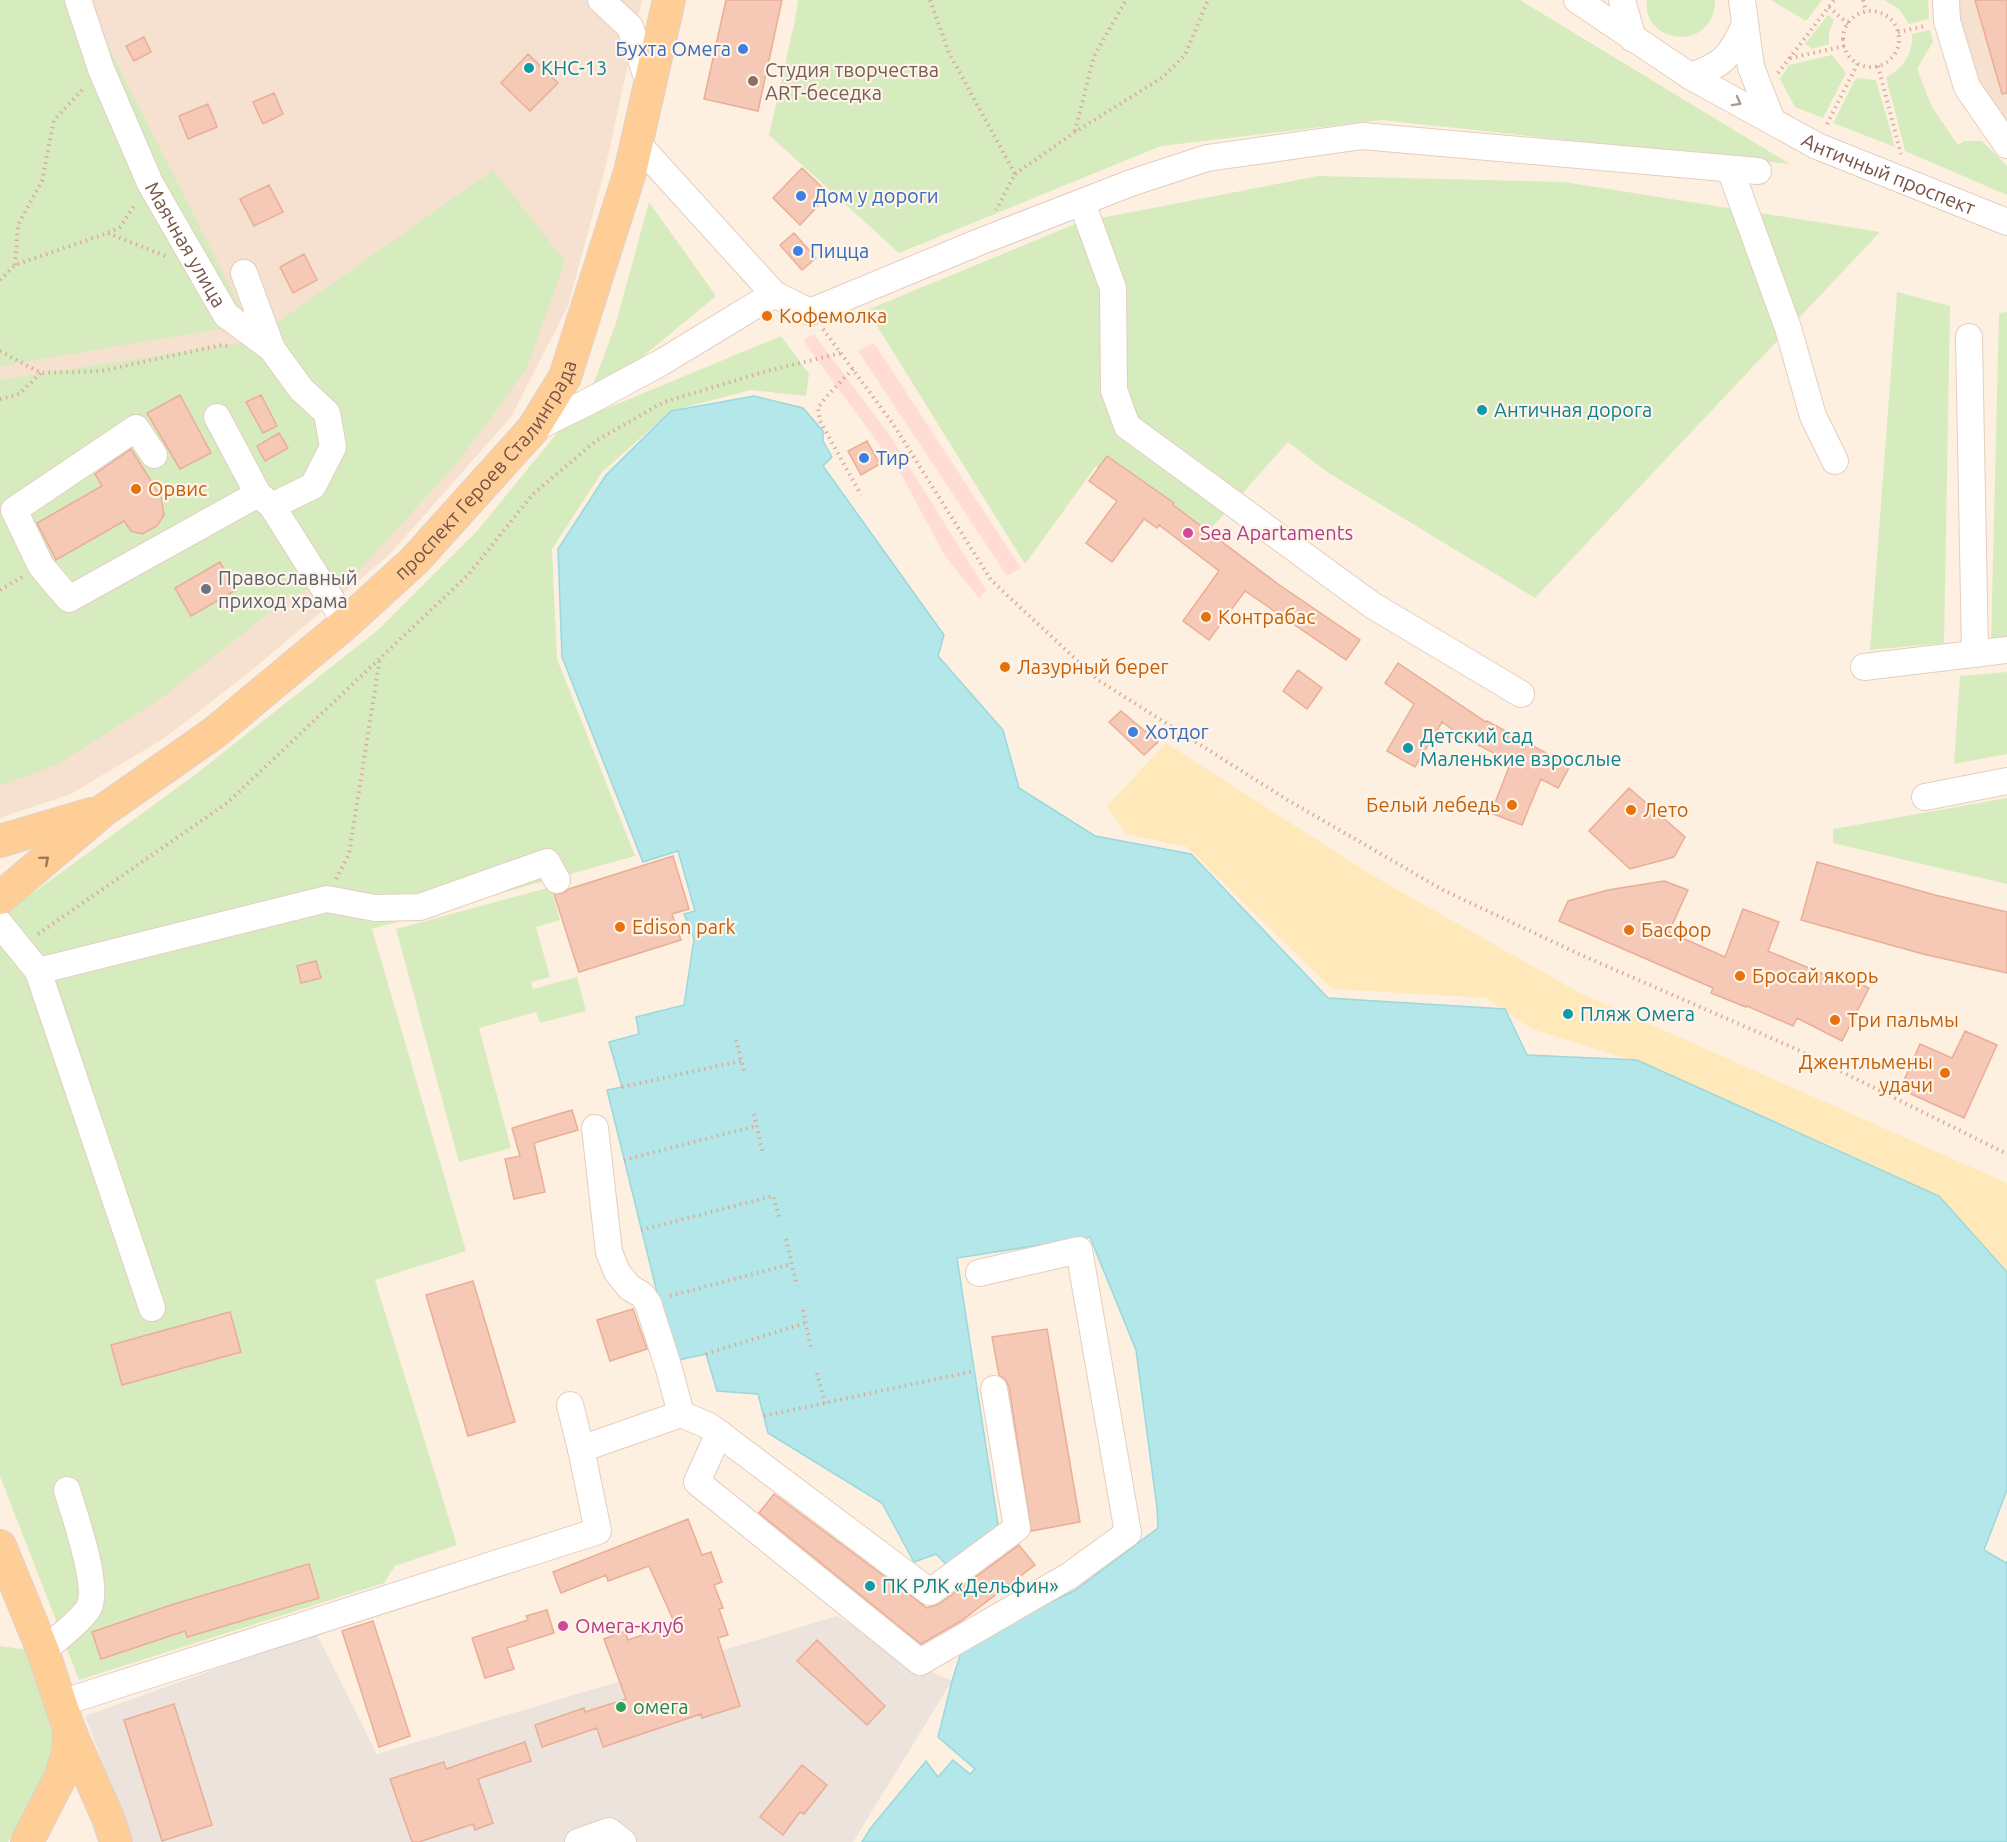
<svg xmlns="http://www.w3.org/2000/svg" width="2007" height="1842" font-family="Ubuntu,sans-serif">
<rect width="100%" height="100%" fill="#fef0e1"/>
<path fill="#f6e0cf" d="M0 0H642L605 169 568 306 511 417 389 555 247 674 163 739 71 794 0 818Z
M1953 0H2007V150L1961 62Z"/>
<path fill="#ffdcd4" d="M814 334 889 434 986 590 979 598 945 556 902 476 803 340Z
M874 343 1021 568 1007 576 858 351Z"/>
<path fill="#ece3dd" d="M837 1616 918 1666 952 1681 853 1842H133L85 1716 316 1633 377 1754Z"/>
<path fill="#d6ecbe" d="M0 0H85L249 324 0 366Z
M798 0H1520L1790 164 1381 120 1161 146 899 253 769 135 795 20Z
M1647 0H1715C1715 53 1641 45 1647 0Z
M1771 0H1822L1806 21Z
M1884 0H1928L1929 19 1909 24 1899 9Z
M1828 15 1834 20 1829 33V44L1812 49 1805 44Z
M1930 30 1933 42 1917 69 1932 107 1958 145 1964 141H1982L2007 166V195L1905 151 1886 77C1903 69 1913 54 1912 34Z
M1832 55 1846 73 1823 118 1795 107 1780 79 1789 65Z
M1856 78 1876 80 1895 147 1833 123Z
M493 170 565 261 527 368 458 462 354 576 290 596 159 700 58 764 0 786V380L251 341Z
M1318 176 1564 182 1880 232 1535 598 1327 472 1288 442 1209 531 1096 466 1025 564 867 310 1080 222Z
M649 202 716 296 641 358 592 388 616 323Z
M1897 292 1950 306 1944 643 1870 650Z
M2007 312V641L1991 643 1999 313Z
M781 336 809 374 806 396 751 390 671 411 602 472 552 549 557 659 635 856 372 929 466 1251 375 1280 457 1545 395 1566 384 1583 79 1680 0 1476V917L196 774 378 630 477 531 562 427Z
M2007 672V754L1954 764 1960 676Z
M2007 798V884L1833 843V829Z
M551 887 560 920 536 927 550 977 531 982 533 989 577 977 586 1011 540 1023 536 1012 479 1028 511 1148 459 1162 396 929Z
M0 1646 28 1650 64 1748 8 1842H0Z"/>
<path fill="#ffe9ba" d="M1166 743 1370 874 1578 992 2007 1183V1273L1649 1066 1532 1029 1487 998 1332 989 1187 847 1126 834 1107 806Z"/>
<path fill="#b4e7e9" stroke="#99d8dc" stroke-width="1.5" d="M754 396 803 408 823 431V441L832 457 823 466 944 635 938 656 1003 730 1019 788 1095 836 1191 854 1328 998 1505 1009 1527 1055 1637 1060 1939 1196 2007 1272V1490L1984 1550 2006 1563 2007 1561V1842H862L870 1829 926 1761 938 1777 953 1760 970 1774 975 1769 938 1737 952 1681 964 1643 1074 1591 1158 1528 1157 1508 1136 1350 1090 1237 957 1258 999 1531 948 1566 936 1554 914 1562 882 1503 768 1433 758 1394 717 1391 706 1354 674 1361 607 1090 622 1087 609 1042 639 1034 636 1017 684 1005 694 939 684 914 695 911 678 851 643 862 562 657 558 549 606 475 671 411Z"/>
<path fill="#f6c9b6" stroke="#eaad95" stroke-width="1.5" d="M726 0H782L758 111 704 99Z
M1975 0H2007V93L2002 94Z
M144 37 151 52 134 61 126 46Z
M528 54 558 83 530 111 501 83Z
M274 93 283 114 263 124 253 102Z
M208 104 217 127 188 139 179 116Z
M802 168 829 194 800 225 773 198Z
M269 185 283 212 254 226 240 199Z
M794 233 816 258 802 270 780 245Z
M304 254 317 280 293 293 280 267Z
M180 395 211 453 180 469 147 413Z
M261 395 277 426 263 433 246 402Z
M279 433 288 448 265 461 257 446Z
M867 441 880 464 861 475 848 451Z
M131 449 161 497 164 515 157 526 142 534 131 531 124 521 56 560 37 523 102 486 95 474Z
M1107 456 1174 503 1173 505 1278 584 1360 640 1346 660 1245 591 1209 640 1183 621 1219 571 1159 525 1157 528 1144 519 1112 562 1086 543 1117 501 1089 481Z
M220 562 236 590 191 616 175 588Z
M1398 663 1486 722 1487 721 1570 766 1558 788 1541 779 1522 825 1491 813 1511 762 1463 737 1442 722 1415 767 1387 751 1414 704 1385 683Z
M1298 670 1322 688 1307 709 1283 691Z
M1121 711 1158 742 1144 755 1109 722Z
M1629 788 1685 837 1674 857 1630 869 1589 831Z
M673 856 689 909 672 914 681 940 579 972 554 894 564 893 569 889Z
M1817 862 1935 895 2007 912V973L1923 954 1801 920Z
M1664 881 1688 890 1669 932 1725 957 1743 909 1779 922 1768 951 1833 978 1836 972 1869 988 1842 1041 1797 1018 1793 1026 1747 1006 1746 1007 1711 993 1713 988 1559 921 1568 901 1608 890Z
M316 961 321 978 301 983 297 966Z
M1965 1031 1997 1045 1964 1118 1900 1089 1920 1044 1952 1058Z
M572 1110 578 1130 534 1143 545 1192 514 1199 505 1159 520 1156 512 1128Z
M473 1281 515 1422 468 1436 426 1295Z
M633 1309 647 1349 610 1361 597 1320Z
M230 1312 241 1352 122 1385 111 1345Z
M1047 1329 1080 1522 1031 1531 1009 1387 1005 1379 999 1375 992 1337Z
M774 1494 927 1608 939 1604 1019 1545 1035 1565 961 1621 921 1644 759 1513Z
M688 1519 702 1555 711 1552 722 1582 714 1585 723 1608 719 1609 728 1635 718 1638 740 1706 702 1718 701 1714 603 1747 597 1728 542 1747 535 1725 584 1708 585 1712 626 1699 604 1639 625 1631 628 1640 675 1624 649 1566 608 1581 606 1575 561 1593 553 1572Z
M309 1564 319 1598 187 1637 185 1631 101 1659 92 1632 174 1604Z
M547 1610 554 1633 507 1648 514 1669 485 1678 472 1638 528 1620 526 1616Z
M373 1621 410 1736 379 1747 342 1631Z
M817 1640 885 1706 867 1725 797 1661Z
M174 1704 212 1825 162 1841 124 1720Z
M525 1742 531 1761 478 1779 493 1823 475 1830 473 1824 419 1842H412L390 1779 444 1762 446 1769Z
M802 1765 827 1785 804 1814 800 1812 783 1835 760 1817Z"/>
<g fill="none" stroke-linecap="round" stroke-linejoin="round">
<g stroke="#e5cdbf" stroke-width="28">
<g id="minor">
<path id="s1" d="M78 0 101 69 150 183 226 315 272 349 301 389 327 413 333 447 313 486 272 506"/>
<path d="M601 0 630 27 649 83"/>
<path id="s2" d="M1577 0 1690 76 1817 146 2007 222"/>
<path d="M1622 0 1633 39"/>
<path d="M1742 0 1751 67 1772 121"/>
<path d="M1946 0 1947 21 1967 87 2007 145"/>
<path d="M1690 76C1722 66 1730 57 1744 27"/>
<path d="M637 143 774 294"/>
<path d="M1730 169 1788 328 1813 416 1835 461"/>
<path d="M1082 203 1113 288 1114 390 1127 426 1372 605 1521 694"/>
<path d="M244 273 272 349"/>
<path d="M1969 337 1975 654"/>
<path d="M217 417 258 494 272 506 346 623"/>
<path d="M533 429 588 402 662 362 774 294 810 312 979 242 1131 183 1207 158 1362 136 1758 171"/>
<path d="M154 455 136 428 14 510 41 566 69 599 258 494"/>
<path d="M1864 667 2007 650"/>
<path d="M1925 797 2007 781"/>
<path d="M0 924 38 971 327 899 375 908 420 907 547 862 557 880"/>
<path d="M38 971 152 1308"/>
<path d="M595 1128 609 1252 617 1272 629 1287 642 1295 648 1303 669 1369 681 1414"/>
<path d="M719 1433 697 1482 920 1662 1069 1576 1128 1533 1079 1250 979 1273"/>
<path d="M581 1449 681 1414 709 1426 930 1592 1017 1528 994 1389"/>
<path d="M43 1651C57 1638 77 1625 88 1609 101 1589 74 1514 67 1490"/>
<path d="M61 1703 598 1531 581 1449 570 1405"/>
<path d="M578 1842 609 1831 623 1842"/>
</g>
</g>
<g stroke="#dcd2cf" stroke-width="34">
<g id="major">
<path d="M0 841 91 814"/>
<path id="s3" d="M0 898 104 810 214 733 346 623 414 561 533 429 565 377 630 172 669 0"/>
<path d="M0 1546 43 1651 69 1729 108 1818 116 1842"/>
<path d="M27 1842 61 1776 68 1752 69 1729"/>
</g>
</g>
<path stroke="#daac99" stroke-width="4" stroke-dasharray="1.5 4.5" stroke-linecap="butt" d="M930 0 949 53 1015 174 996 210
M1863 0 1866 12
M1829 7 1848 24
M1843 39a28 28 0 1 1 56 0a28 28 0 1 1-56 0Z
M1898 32 1925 26
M1790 58 1845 46
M1878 66 1901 154
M1778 73 1834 0
M1827 124 1858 63
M1075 131 1094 56 1126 0
M1015 174 1075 132 1163 77 1185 55 1208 0
M108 233 165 256
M15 265 18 225 42 181 54 120 84 88
M0 280 15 265 108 233 120 227 136 203
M823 329 893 424 991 580 1098 680 1286 799 1443 890 1579 954 1794 1048 2007 1154
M0 351 41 373 101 371 222 345 229 346
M853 369 825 398 818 408 820 421 861 495
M0 399 19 394 41 373
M0 590 22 577
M336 879 349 854 380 658
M38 934 227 803 468 575 533 494 597 440 664 402 767 371 841 353
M736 1040 745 1075
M622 1087 741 1061
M754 1114 763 1154
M624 1160 756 1126
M641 1230 773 1196 780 1220
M786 1239 797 1286
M670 1296 791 1264
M803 1310 811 1348
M706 1354 805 1323
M817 1373 825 1403
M764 1416 974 1371"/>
<use href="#minor" stroke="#fff" stroke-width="26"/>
<use href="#major" stroke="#ffce97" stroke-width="32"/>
</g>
<defs><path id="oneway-chevron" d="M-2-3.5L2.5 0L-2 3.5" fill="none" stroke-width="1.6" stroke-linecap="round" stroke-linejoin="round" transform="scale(1.5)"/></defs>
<use stroke="#ad9790" href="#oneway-chevron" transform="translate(1737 102) rotate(29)"/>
<use stroke="#a0775e" href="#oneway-chevron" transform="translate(45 860) rotate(-40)"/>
<g fill="#3f7fe0" stroke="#fff4e9" stroke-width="2">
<circle cx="743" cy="49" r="6"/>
<circle cx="801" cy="196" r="6"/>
<circle cx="798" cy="251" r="6"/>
<circle cx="864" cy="458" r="6"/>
<circle cx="1133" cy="732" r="6"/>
</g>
<g fill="#0f9aa8" stroke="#fff4e9" stroke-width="2">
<circle cx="529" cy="68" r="6"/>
<circle cx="1482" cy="410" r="6"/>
<circle cx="1408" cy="748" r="6"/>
<circle cx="1568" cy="1014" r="6"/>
<circle cx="870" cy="1586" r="6"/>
</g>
<circle fill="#8d6e63" stroke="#fff4e9" stroke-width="2" cx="753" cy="81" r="6"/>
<g fill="#e8710a" stroke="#fff4e9" stroke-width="2">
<circle cx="767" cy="316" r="6"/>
<circle cx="136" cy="489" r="6"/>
<circle cx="1206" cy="617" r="6"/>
<circle cx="1005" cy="667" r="6"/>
<circle cx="1512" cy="805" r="6"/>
<circle cx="1631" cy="810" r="6"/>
<circle cx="620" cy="927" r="6"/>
<circle cx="1629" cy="930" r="6"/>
<circle cx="1740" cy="976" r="6"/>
<circle cx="1835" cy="1020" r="6"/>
<circle cx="1945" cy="1073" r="6"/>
</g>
<g fill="#d1479c" stroke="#fff4e9" stroke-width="2">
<circle cx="1188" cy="533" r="6"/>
<circle cx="563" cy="1626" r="6"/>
</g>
<circle fill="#6b7280" stroke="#fff4e9" stroke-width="2" cx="206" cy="589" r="6"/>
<circle fill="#2e9e5b" stroke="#fff4e9" stroke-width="2" cx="621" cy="1707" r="6"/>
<g text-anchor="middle" stroke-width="4.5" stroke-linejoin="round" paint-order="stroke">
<g font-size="20" fill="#366cbe" stroke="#fff4e9" text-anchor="start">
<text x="731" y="56" text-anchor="end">Бухта Омега</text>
<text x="813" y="203">Дом у дороги</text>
<text x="810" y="258">Пицца</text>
<text x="876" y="465">Тир</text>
<text x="1145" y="739">Хотдог</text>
</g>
<g font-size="20" fill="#0d838f" stroke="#fff4e9" text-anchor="start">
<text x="541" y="75">КНС-13</text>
<text x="1494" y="417">Античная дорога</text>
<text x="1420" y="743">Детский сад<tspan x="1420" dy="23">Маленькие взрослые</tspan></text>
<text x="1580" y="1021">Пляж Омега</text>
<text x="882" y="1593">ПК РЛК «Дельфин»</text>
</g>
<g font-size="20" fill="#785e54" stroke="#fff4e9" text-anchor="start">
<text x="765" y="77">Студия творчества<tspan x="765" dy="23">ART-беседка</tspan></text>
</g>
<g font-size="20" fill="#775246" stroke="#fff4e9">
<text dy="7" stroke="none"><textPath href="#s2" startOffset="358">Античный проспект</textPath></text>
<text dy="7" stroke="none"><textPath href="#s1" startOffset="268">Маячная улица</textPath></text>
<text dy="7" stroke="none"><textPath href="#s3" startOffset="651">проспект Героев Сталинграда</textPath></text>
</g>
<g font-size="20" fill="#c56008" stroke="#fff4e9" text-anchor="start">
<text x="779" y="323">Кофемолка</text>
<text x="148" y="496">Орвис</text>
<text x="1218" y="624">Контрабас</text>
<text x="1017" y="674">Лазурный берег</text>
<text x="1500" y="812" text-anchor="end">Белый лебедь</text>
<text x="1643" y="817">Лето</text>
<text x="632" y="934">Edison park</text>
<text x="1641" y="937">Басфор</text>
<text x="1752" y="983">Бросай якорь</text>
<text x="1847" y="1027">Три пальмы</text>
<text x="1933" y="1069" text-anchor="end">Джентльмены<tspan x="1933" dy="23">удачи</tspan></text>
</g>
<g font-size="20" fill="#b23c85" stroke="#fff4e9" text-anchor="start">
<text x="1200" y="540">Sea Apartaments</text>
<text x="575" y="1633">Омега-клуб</text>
</g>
<g font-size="20" fill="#5b616d" stroke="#fff4e9" text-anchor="start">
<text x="218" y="585">Православный<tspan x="218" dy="23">приход храма</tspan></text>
</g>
<g font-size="20" fill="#27864d" stroke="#fff4e9" text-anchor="start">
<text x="633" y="1714">омега</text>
</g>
</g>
</svg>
